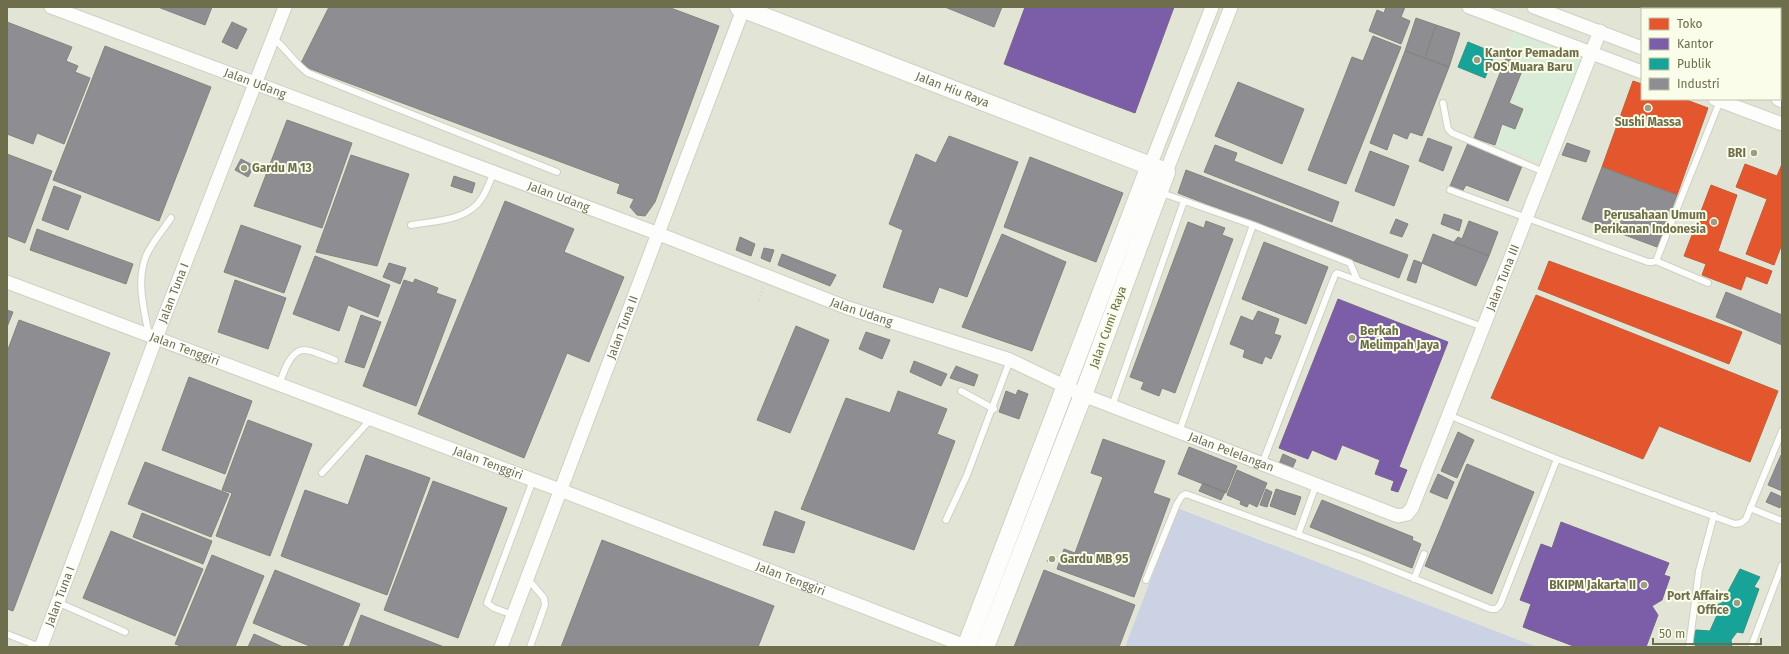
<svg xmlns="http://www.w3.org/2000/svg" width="1789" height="654" font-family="'Fira Sans',sans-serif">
<rect width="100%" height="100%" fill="#f2f4e8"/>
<path fill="#e2e4d6" d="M7 7H1692L1697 9H1642V99H1780V40L1782 41V640L1779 647H1537L1179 508 1125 647H7Z"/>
<path fill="#d9ecd8" d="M1516 27 1584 54 1541 163 1495 145 1504 124 1516 129 1524 109 1511 103 1525 66 1504 57Z"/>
<path fill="#cbd2e3" d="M1692 7H1782V41L1780 40V9H1697Z
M1178 508 1537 647H1125Z"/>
<path fill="#e4572e" stroke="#c15e37" d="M1633 81 1642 84V99H1684L1708 108 1677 195 1602 167Z
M1745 164 1777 176 1782 164V244L1774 265 1746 254 1767 199 1736 187Z
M1711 185 1737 195 1718 251 1772 271 1767 284 1746 276 1741 290 1702 275 1706 264 1684 256Z
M1549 261 1742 332 1729 364 1538 289Z
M1536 295 1778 391 1750 462 1659 426 1643 459 1491 398Z"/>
<path fill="#7b5ea7" stroke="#77638c" d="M1025 7H1174L1135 113 1004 64Z
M1338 299 1448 342 1399 467 1407 470 1398 492 1391 490 1394 481 1375 474 1380 460 1342 445 1336 460 1312 450 1308 459 1279 448Z
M1561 522 1669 563 1664 575 1670 577 1662 600 1652 606 1658 615 1646 647H1576L1523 627 1531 604 1520 600 1541 544 1552 548Z"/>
<path fill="#17a398" stroke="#319381" d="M1468 42 1495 53 1485 78 1458 67Z
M1740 569 1760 577 1754 587 1759 589 1743 633 1737 632 1731 640 1732 647H1696L1692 637 1696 630 1710 631 1717 615 1713 606 1722 603Z"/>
<path fill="#8d8d92" stroke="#84847d" d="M158 7H212L205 25Z
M329 7H668L719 26 655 202 645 216 637 215 630 207 634 199 617 193 620 184 300 65Z
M945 7H1002L994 27Z
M1386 7H1405L1401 17 1410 21 1401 44 1369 31 1377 10 1384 13Z
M1416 18 1436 25 1425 58 1405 51Z
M7 22 72 47 66 61 78 66 75 72 90 78 64 144 37 133 33 144 7 134Z
M232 22 247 29 237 49 222 42Z
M1436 25 1460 33 1449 67 1425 58Z
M1373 36 1401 47 1346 184 1308 170 1352 57 1363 61Z
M105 46 211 87 159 221 53 180Z
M1405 51 1449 67 1422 136 1410 132 1407 139 1393 133 1387 150 1370 143Z
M1506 58 1524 66 1509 103 1523 109 1515 129 1502 124 1495 145 1474 138Z
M1238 82 1304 109 1282 164 1215 136Z
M287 120 352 143 322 228 254 206Z
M949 136 1018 162 967 297 939 287 933 303 883 287 903 230 889 224 916 154 936 163Z
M1428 138 1452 147 1443 171 1419 161Z
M1468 143 1522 166 1508 201 1466 185 1462 192 1450 186Z
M1567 143 1590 151 1586 162 1562 155Z
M1215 145 1237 153 1234 161 1339 202 1332 222 1204 172Z
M1370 151 1409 166 1394 206 1355 191Z
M7 154 52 171 25 243 7 236Z
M351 155 409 174 377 266 316 252Z
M1030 157 1123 193 1096 262 1004 227Z
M241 159 254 166 248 177 235 170Z
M1602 167 1677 195 1657 247 1582 219Z
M1186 170 1408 255 1399 278 1178 193Z
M454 176 475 183 472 193 451 186Z
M54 186 81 196 68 230 42 220Z
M505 201 574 229 564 252 624 277 589 362 567 353 524 458 418 414Z
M1444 214 1462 220 1459 231 1441 224Z
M1396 219 1408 224 1402 237 1390 233Z
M1206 221 1225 228 1222 235 1233 239 1175 393 1162 388 1159 396 1141 389 1144 382 1130 377 1188 222 1204 228Z
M1469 221 1498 232 1489 256 1454 242 1458 237 1462 239Z
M241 225 301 246 284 293 224 272Z
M37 229 133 264 126 284 30 250Z
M1002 234 1066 262 1032 351 962 327Z
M1433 234 1489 256 1476 286 1422 263Z
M740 237 755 244 751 256 736 250Z
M1264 242 1328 267 1306 324 1242 299Z
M764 248 774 250 770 262 761 258Z
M782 254 836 275 830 286 778 265Z
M315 256 390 285 378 317 348 305 339 331 293 314Z
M1414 260 1422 263 1416 283 1407 280Z
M389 263 406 268 400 284 383 277Z
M415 279 438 288 436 293 456 300 416 406 363 386 404 280 413 283Z
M235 280 286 298 268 349 218 332Z
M1726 292 1782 315V345L1716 317Z
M7 310 13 312 7 327Z
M1258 311 1279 319 1274 334 1281 336 1271 359 1265 356 1262 364 1243 357 1245 350 1230 344 1241 316 1253 321Z
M361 315 381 322 364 368 345 362Z
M19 320 110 353 13 611 7 609V352Z
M796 326 829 340 790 433 757 420Z
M866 332 890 340 882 359 859 349Z
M914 361 947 374 941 386 910 372Z
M956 366 978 375 974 386 950 378Z
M189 377 252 401 225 474 162 450Z
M1018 390 1028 394 1019 419 999 412 1006 391 1016 395Z
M898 391 947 409 937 434 955 441 914 550 801 509 846 398 890 413Z
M248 420 312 444 270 556 216 536 232 493 222 490Z
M1458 432 1474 440 1457 478 1441 471Z
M1103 439 1165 461 1153 493 1170 499 1134 597 1057 569 1064 549 1075 553 1103 477 1091 473Z
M1189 447 1237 466 1226 493 1178 474Z
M1283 454 1296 460 1292 469 1279 464Z
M366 455 430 478 387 595 281 556 305 490 348 505Z
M1781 455 1782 456V491L1768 485Z
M145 462 229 494 211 537 128 504Z
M1467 464 1534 492 1492 594 1425 566Z
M1237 470 1267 483 1257 507 1249 503 1247 507 1240 504 1241 501 1227 495Z
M1438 474 1454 482 1447 499 1430 492Z
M433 481 507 508 458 638 384 610Z
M1203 483 1225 492 1221 500 1199 491Z
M1266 489 1272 492 1267 507 1260 505Z
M1276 489 1301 497 1295 515 1270 506Z
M1771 492 1782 497 1780 508 1766 502Z
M1322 500 1413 537 1412 540 1421 544 1412 568 1310 527Z
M775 511 805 522 794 553 763 545Z
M142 513 212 541 203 564 133 537Z
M111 531 203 569 175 636 83 598Z
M602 540 774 606 758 647H561Z
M212 555 264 576 235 647H184L175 644Z
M1050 555 1056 557 1053 563 1047 561Z
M275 570 360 604 342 647H312L253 623Z
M1044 570 1135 605 1119 647H1014Z
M361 615 444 647H349Z
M254 634 283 647H248Z"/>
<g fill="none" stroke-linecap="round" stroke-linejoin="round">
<g stroke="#cfd0c4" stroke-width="8">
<path id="lane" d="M273 38C286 48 294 63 308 73L557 172
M1443 103 1448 129 1452 133 1544 172
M1450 190 1648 262H1653L1656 261 1708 283
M1159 192 1253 225 1350 263 1357 279
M411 225C434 221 468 221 482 198 487 190 490 181 494 172
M1656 261 1720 101
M149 335C144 310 136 281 146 256 152 242 163 230 171 218
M279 385C283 374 290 350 304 350 312 350 327 357 335 360
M961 391 994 409
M1112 406 1184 201
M1448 415 1557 459 1735 524 1741 523 1746 519 1782 431
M1179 432 1253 225
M1262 464 1335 275 1337 273 1483 327
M322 473 371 419
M1750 508 1782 521
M946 520 967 475 1010 360
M1298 535 1316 485
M527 578 544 598 545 605 530 647
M1414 579 1424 554
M1146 580 1177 504 1182 496 1186 494 1360 557 1491 609H1496L1500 605 1557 459
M57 602 125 632
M513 615 494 608 487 603 533 480
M7 634 40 647
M1689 647 1699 571 1714 515
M1751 647 1782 565"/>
</g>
<g stroke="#cfd0c4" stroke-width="15">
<g id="street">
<path id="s1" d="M51 7 659 234 848 308 1010 360 1083 395 1398 516 1407 514 1412 508 1600 31"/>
<path d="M1469 7 1642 72"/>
<path d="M1534 7 1642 48"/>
<path d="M1715 99 1782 124"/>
<path d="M1778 99 1782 101"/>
<path d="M1150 166 1212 7"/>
<path d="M1166 172 1231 7"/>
<path id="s2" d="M7 282 560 490 968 647"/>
<path id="s3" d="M41 647 156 338 285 7"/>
<path id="s4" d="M501 647 744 7"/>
</g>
</g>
<g stroke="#cfd0c3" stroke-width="20">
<g id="secondary">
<path id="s5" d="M739 7 1166 172 1083 395 985 647"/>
<path d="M966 647 1150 166"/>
</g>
</g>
<path stroke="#d3d3c6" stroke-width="2.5" stroke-dasharray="1 3" stroke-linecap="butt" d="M759 300 763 288"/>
<use href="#lane" stroke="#fdfdfc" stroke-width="6"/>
<use href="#street" stroke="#fdfdfc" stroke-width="13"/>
<use href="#secondary" stroke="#fdfdfc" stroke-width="18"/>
</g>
<g fill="#9d9d83" stroke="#f9fde9" stroke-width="1.5">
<circle cx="1477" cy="60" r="4"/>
<circle cx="1648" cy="108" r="4"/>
<circle cx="1754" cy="153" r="4"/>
<circle cx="244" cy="168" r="4"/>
<circle cx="1714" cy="222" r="4"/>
<circle cx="1352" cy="338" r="4"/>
<circle cx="1052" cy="559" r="4"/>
<circle cx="1644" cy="585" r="4"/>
<circle cx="1737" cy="603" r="4"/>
</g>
<g text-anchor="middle" stroke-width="4" stroke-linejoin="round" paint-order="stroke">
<g font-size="12" font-weight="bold" fill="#6f6e4c" stroke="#f9fde9" text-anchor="start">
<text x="1485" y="57">Kantor Pemadam<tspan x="1485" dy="14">POS Muara Baru</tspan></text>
<text x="1648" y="126" text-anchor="middle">Sushi Massa</text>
<text x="1746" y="157" text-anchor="end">BRI</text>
<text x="252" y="172">Gardu M 13</text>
<text x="1706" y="219" text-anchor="end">Perusahaan Umum<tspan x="1706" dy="14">Perikanan Indonesia</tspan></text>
<text x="1360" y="335">Berkah<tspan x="1360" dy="14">Melimpah Jaya</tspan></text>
<text x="1060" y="563">Gardu MB 95</text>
<text x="1636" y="589" text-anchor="end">BKIPM Jakarta II</text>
<text x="1729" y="600" text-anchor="end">Port Affairs<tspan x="1729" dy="14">Office</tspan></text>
</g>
<g font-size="12" fill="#6f6e4c" stroke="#f9fde9">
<text dy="4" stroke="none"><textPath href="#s1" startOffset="218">Jalan Udang</textPath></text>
<text dy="4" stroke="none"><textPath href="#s5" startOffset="229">Jalan Hiu Raya</textPath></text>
<text dy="4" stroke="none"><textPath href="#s1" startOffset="542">Jalan Udang</textPath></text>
<text dy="4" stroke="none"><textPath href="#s1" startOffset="1705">Jalan Tuna III</textPath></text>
<text dy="4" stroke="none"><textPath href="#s3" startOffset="378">Jalan Tuna I</textPath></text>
<text dy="4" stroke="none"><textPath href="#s1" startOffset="866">Jalan Udang</textPath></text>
<text dy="4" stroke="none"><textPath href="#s4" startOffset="342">Jalan Tuna II</textPath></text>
<text transform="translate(1108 327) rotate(-70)" y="4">Jalan Cumi Raya</text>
<text dy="4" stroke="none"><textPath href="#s2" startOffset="190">Jalan Tenggiri</textPath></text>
<text dy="4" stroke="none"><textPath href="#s1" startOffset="1262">Jalan Pelelangan</textPath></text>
<text dy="4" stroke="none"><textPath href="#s2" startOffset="514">Jalan Tenggiri</textPath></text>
<text dy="4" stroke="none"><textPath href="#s2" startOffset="838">Jalan Tenggiri</textPath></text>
<text dy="4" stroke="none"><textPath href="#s3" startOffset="54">Jalan Tuna I</textPath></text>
</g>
</g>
<rect width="1789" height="654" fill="none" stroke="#6f6e4c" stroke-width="16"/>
<rect x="1641" y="8" width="140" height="92" fill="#f9fde9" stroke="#c2c4aa"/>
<rect x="1649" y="18" width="20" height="12" fill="#e4572e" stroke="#c2c4aa"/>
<text x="1677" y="28" font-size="12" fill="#6f6e4c">Toko</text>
<rect x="1649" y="38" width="20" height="12" fill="#7b5ea7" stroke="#c2c4aa"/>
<text x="1677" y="48" font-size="12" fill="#6f6e4c">Kantor</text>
<rect x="1649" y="58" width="20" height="12" fill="#17a398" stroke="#c2c4aa"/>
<text x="1677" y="68" font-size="12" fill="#6f6e4c">Publik</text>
<rect x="1649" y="78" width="20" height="12" fill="#8d8d92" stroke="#c2c4aa"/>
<text x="1677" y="88" font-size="12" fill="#6f6e4c">Industri</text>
<path d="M1653 638v6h108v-6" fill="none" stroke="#6f6e4c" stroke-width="2"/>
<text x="1659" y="638" font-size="12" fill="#6f6e4c" stroke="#f9fde9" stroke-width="3" paint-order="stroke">50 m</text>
</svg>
